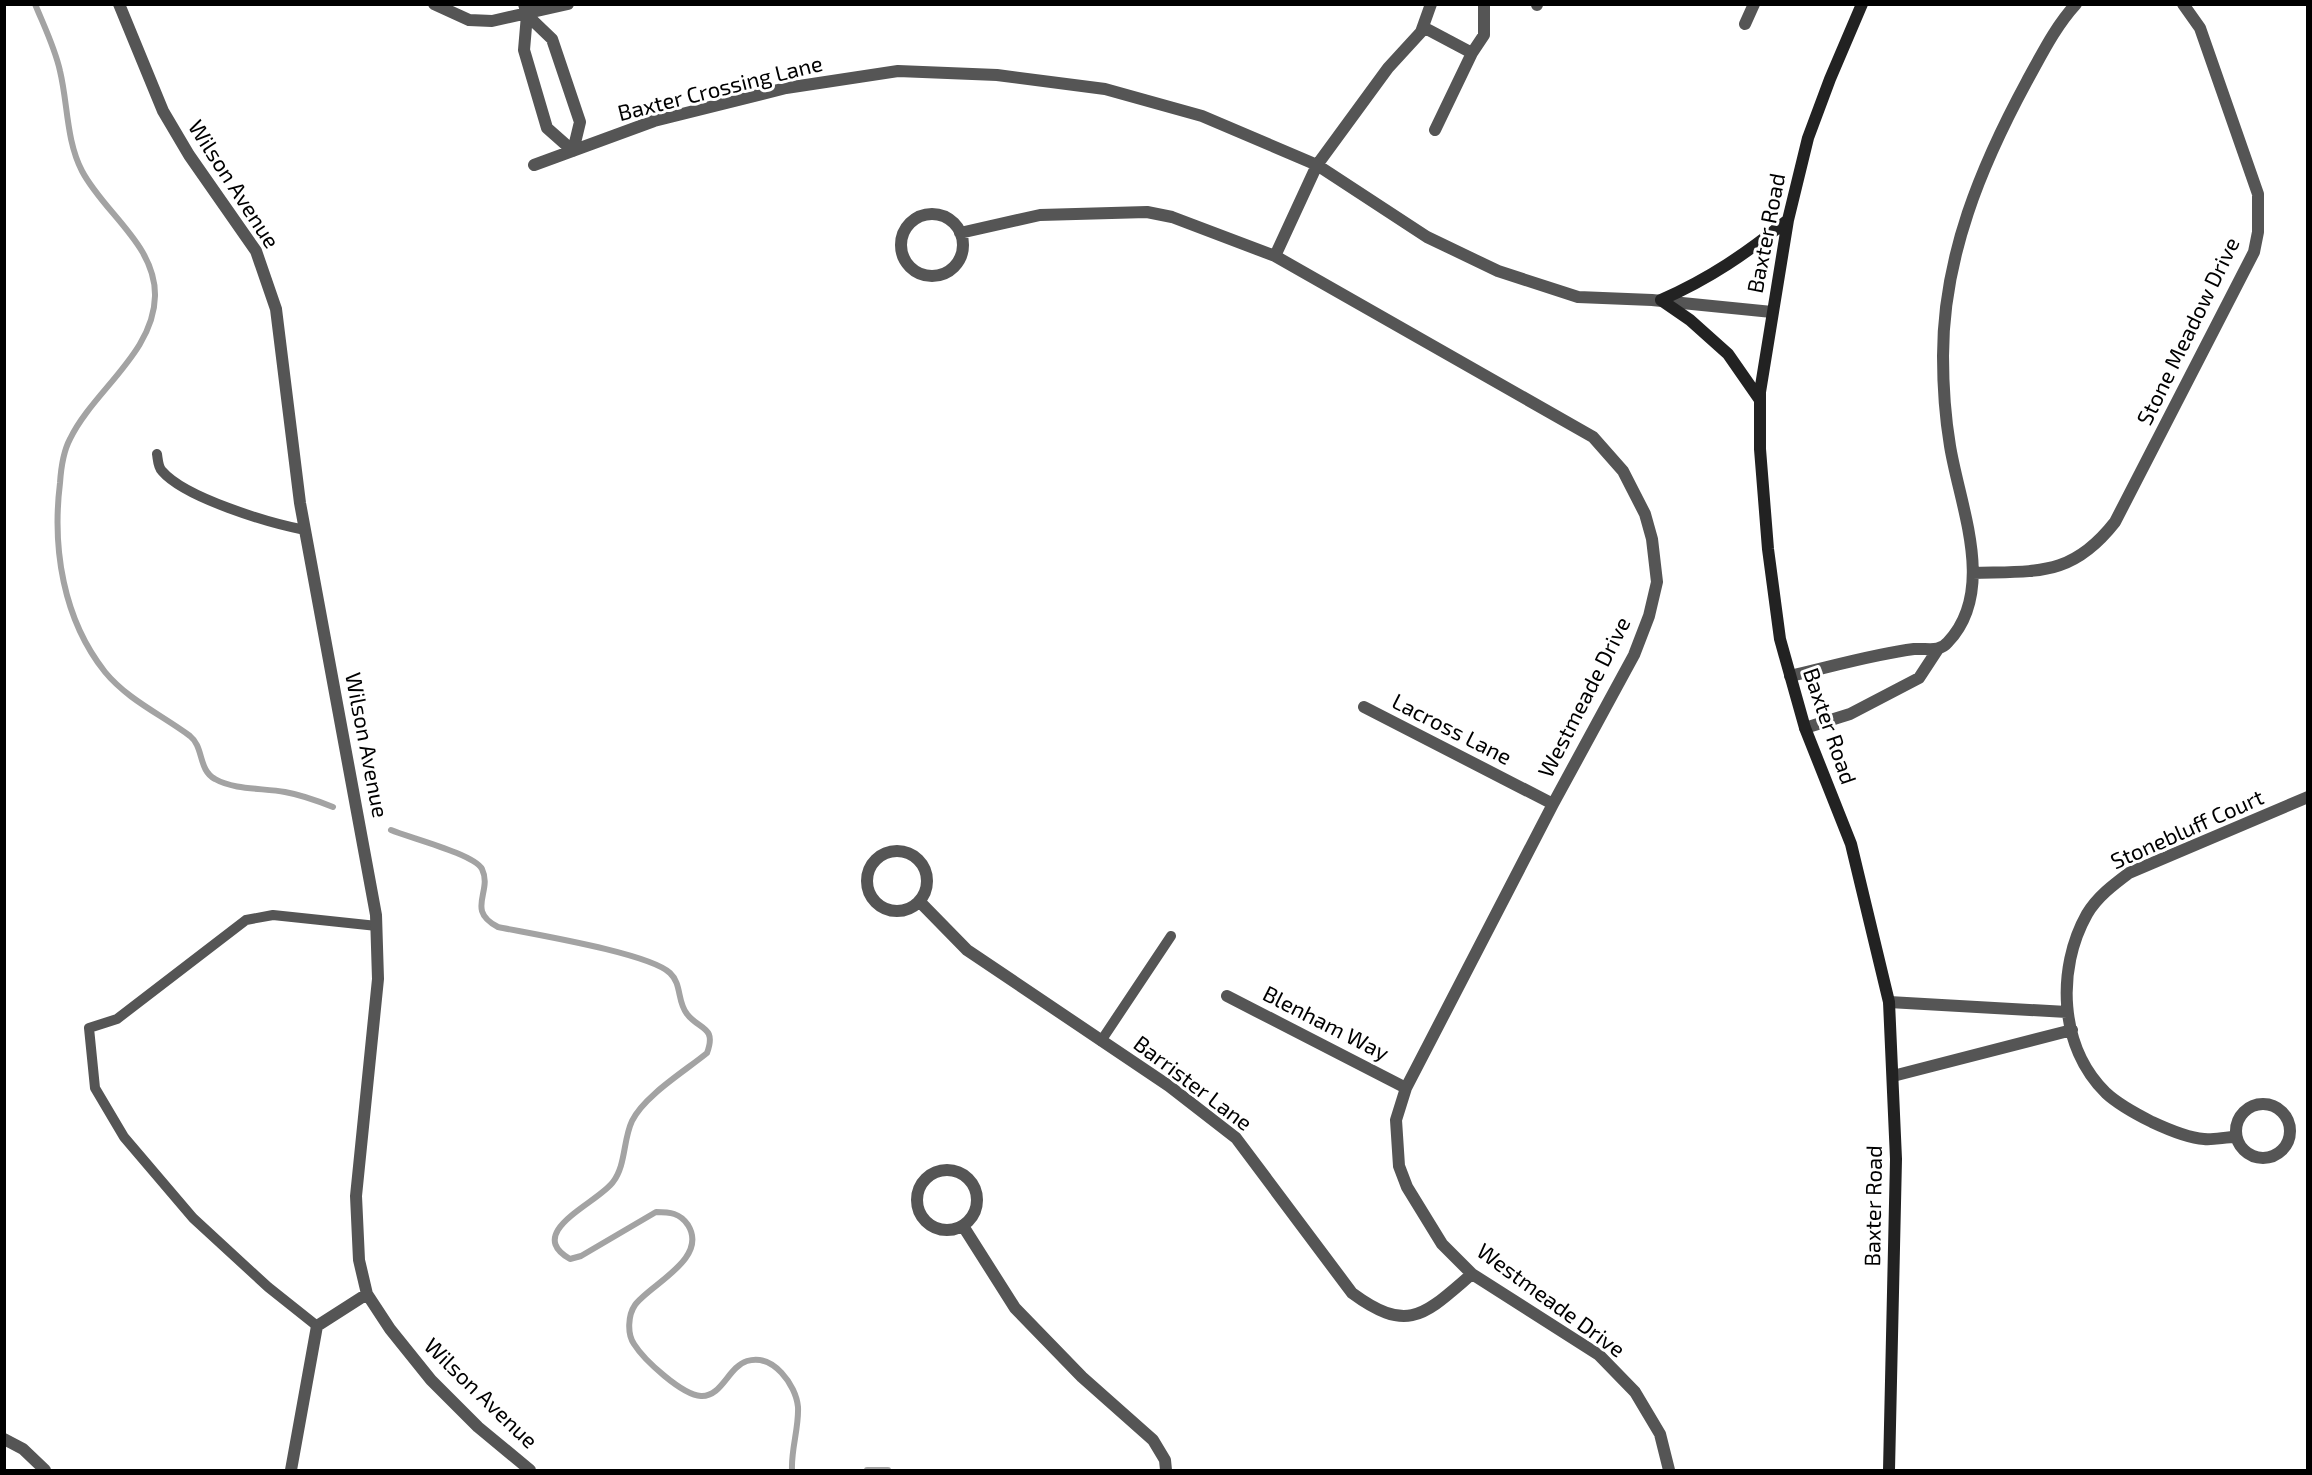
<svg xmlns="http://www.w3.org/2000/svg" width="2312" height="1475" font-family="'Exo 2',sans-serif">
<rect width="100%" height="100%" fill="#fff"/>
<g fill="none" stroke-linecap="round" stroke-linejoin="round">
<path stroke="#a3a3a3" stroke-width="6" d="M35 4C44 26 55 48 60 71 68 104 66 140 82 171 104 213 156 245 155 296 154 353 93 391 70 439 63 452 61 468 60 483 52 548 63 619 105 672 128 700 162 715 190 736 204 747 198 770 215 779 234 790 263 788 285 792 302 795 318 801 333 807
M391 830C410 838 474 854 482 869 493 892 465 910 498 927 532 934 649 953 670 973 682 984 677 1002 687 1014 699 1030 717 1026 707 1053 685 1071 644 1096 632 1121 623 1140 626 1165 613 1182 598 1203 523 1232 570 1259L581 1256 656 1212C670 1212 680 1213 688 1225 709 1259 649 1285 635 1305 628 1315 627 1334 634 1344 644 1360 682 1395 701 1396 722 1397 728 1367 747 1361 773 1353 796 1385 798 1407 799 1428 791 1449 792 1470
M867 1470H888"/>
<path stroke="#555" stroke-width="10" d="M157 454C158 460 158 467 162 471 185 498 269 523 305 530
M1101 1041 1171 936
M317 1326 268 1287 193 1218 124 1137 95 1088 89 1028 117 1019 246 920 273 915 377 926"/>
<path stroke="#555" stroke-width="12" d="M119 4 163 111 189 155 256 251 276 309 300 503 376 915 378 979 356 1196 359 1260 367 1294 390 1329 431 1380 478 1427 530 1470
M434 4 469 20 492 21 568 4
M524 4 527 15 524 50 547 128 573 151 580 122 552 39 527 15
M1431 4 1421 32 1388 68 1317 165 1275 256 1593 437 1623 471 1645 514 1652 539 1657 582 1649 616 1634 655 1553 804 1406 1088 1396 1120 1399 1166 1407 1187 1442 1244 1472 1274 1599 1355 1635 1392 1660 1434 1669 1470
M1537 4V5
M1745 24 1754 4
M1423 27 1472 53 1484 35V4
M1435 130 1472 53
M534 165 654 121 786 88 898 71 997 75 1105 89 1202 116 1317 165 1427 237 1498 271 1578 297 1652 300 1772 312
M901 245a31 31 0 1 1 62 0a31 31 0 1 1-62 0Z
M960 233 1040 215 1147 212 1172 217 1275 256
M1973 573C2038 571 2072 577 2115 522L2254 252 2258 232V194L2200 28 2183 4
M1790 676C1830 667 1874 654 1914 649 1927 648 1939 653 1948 642 1997 590 1960 507 1950 446 1945 416 1943 386 1943 356 1943 257 1981 166 2027 81 2042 54 2055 27 2076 4
M1364 707 1553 804
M1805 728 1850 714 1919 678 1938 649
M867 881a30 30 0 1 1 60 0a30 30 0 1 1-60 0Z
M919 901 967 950 1169 1086 1236 1138 1352 1293C1409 1335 1425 1314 1472 1274
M1227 996 1406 1088
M1889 1002 2067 1012
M1893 1076 2072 1030
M2236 1131a27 27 0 1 1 54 0a27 27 0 1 1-54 0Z
M2236 1137C2225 1137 2214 1140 2204 1139 2187 1138 2167 1129 2152 1122 2136 1114 2119 1105 2106 1093 2059 1047 2056 969 2087 914 2097 897 2113 885 2129 873L2308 797
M917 1200a30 30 0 1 1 60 0a30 30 0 1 1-60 0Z
M963 1226 1015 1308 1082 1377 1153 1440 1165 1460 1166 1470
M4 1439 23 1449 45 1470
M291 1470 317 1326 367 1294"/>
<path stroke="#222" stroke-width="12" d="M1862 4 1830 79 1808 138 1788 220 1760 392V449L1768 549 1780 639 1805 728 1851 844 1889 1002 1896 1159 1889 1470
M1661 300C1711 278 1745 254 1788 220
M1661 300 1690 320 1728 354 1760 400"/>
</g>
<g text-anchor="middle" stroke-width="6" stroke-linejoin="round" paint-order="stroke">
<g font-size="22" fill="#000" stroke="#fff">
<text transform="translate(720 88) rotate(-14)" y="8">Baxter Crossing Lane</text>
<text transform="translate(234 184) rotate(57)" y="8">Wilson Avenue</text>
<text transform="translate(1766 233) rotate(-79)" y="8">Baxter Road</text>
<text transform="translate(2188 331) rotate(-64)" y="8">Stone Meadow Drive</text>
<text transform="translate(1584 697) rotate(-63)" y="8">Westmeade Drive</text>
<text transform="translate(1830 726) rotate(71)" y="8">Baxter Road</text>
<text transform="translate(1452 729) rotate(27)" y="8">Lacross Lane</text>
<text transform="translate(367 745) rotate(79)" y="8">Wilson Avenue</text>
<text transform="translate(2187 829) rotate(-24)" y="8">Stonebluff Court</text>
<text transform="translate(1326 1023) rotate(27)" y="8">Blenham Way</text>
<text transform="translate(1193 1083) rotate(37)" y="8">Barrister Lane</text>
<text transform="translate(1873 1206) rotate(-89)" y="8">Baxter Road</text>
<text transform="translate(1551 1300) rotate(36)" y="8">Westmeade Drive</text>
<text transform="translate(481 1393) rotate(44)" y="8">Wilson Avenue</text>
</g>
</g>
<rect width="2312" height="1475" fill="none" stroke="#000000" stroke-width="12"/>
</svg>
